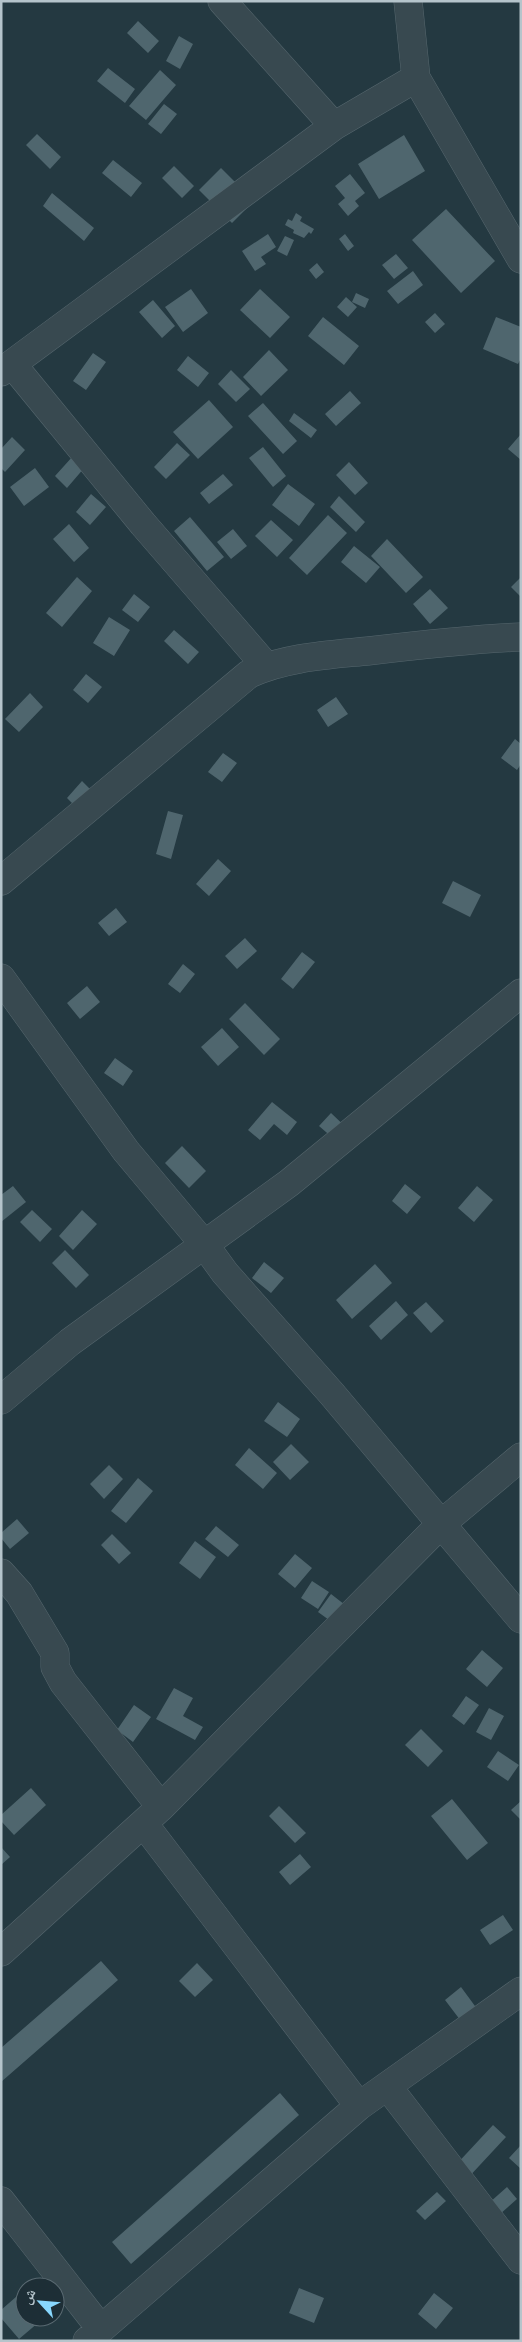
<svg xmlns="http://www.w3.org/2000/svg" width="522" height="2342" font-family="'Work Sans','Noto Naskh Arabic',sans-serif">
<rect width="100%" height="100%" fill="#243941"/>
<path fill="#4f666e" d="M138 21 159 41 148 53 127 33Z
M179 36 193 44 180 69 166 61Z
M108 68 135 89 125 103 97 81Z
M160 70 176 85 146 120 129 106Z
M164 104 177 114 161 134 148 124Z
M37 134 61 157 50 169 26 145Z
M404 135 425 171 379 199 358 164Z
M113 160 142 183 131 197 102 173Z
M174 166 194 186 182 198 162 178Z
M221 168 254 201 232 223 199 190Z
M350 174 365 193 355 201 359 206 348 216 338 204 345 198 335 186Z
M52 193 94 228 84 241 43 206Z
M446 209 495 261 461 293 412 240Z
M296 213 302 217 300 221 314 229 311 234 309 232 304 238 293 233 294 230 285 225 288 219 292 221Z
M268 234 276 247 261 257 266 264 255 271 242 251Z
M345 234 354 246 348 251 339 239Z
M285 236 294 240 287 256 277 251Z
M396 254 408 268 394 279 382 265Z
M317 263 324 272 316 279 309 270Z
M413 271 423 285 398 304 387 291Z
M191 289 208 313 183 332 165 307Z
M260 289 290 317 270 338 240 310Z
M356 293 369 299 365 308 352 302Z
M346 297 357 307 348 317 337 307Z
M153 300 175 326 162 338 139 312Z
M435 313 445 324 435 333 425 322Z
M323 317 359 346 344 365 308 336Z
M496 317 521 327V358L518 364 483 349Z
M269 350 288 370 261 396 243 377Z
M93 353 106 362 86 390 73 381Z
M188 356 209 373 198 387 177 370Z
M231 370 250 389 236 402 218 384Z
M350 391 361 403 336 426 325 414Z
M209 400 233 427 198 459 173 432Z
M263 403 297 441 283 454 248 416Z
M294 413 317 430 311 438 289 421Z
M521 434V460L508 449Z
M12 437 25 450 5 472 1 468V449Z
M177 443 190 455 166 479 154 467Z
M263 447 286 476 273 487 249 458Z
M73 456 85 467 67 488 55 476Z
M349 462 368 483 355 495 336 475Z
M35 468 49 487 24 506 10 487Z
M223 474 233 485 209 504 200 493Z
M288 484 315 504 299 526 272 505Z
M91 494 106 507 90 525 76 512Z
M339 496 365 522 356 532 330 507Z
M328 515 347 533 307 575 289 558Z
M190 517 224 557 207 571 174 531Z
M271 520 293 540 277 557 255 536Z
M69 524 89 548 74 562 53 539Z
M233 529 247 546 231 559 217 542Z
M387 539 423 577 406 593 371 556Z
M354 546 380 567 366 583 341 562Z
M77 577 92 591 62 627 46 613Z
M521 577V597L511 587Z
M430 589 448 608 430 624 413 604Z
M134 594 150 607 138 622 122 610Z
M109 617 130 630 114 656 93 643Z
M174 630 199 652 188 664 164 641Z
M86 674 102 687 88 703 73 690Z
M30 693 43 707 19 732 5 719Z
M336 697 348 714 328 727 317 710Z
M515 739 521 744V764L517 770 501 758Z
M223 753 237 763 222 782 208 772Z
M82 781 95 794 79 810 67 798Z
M168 811 183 815 171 859 156 854Z
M218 859 231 871 209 896 196 884Z
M453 881 481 895 470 917 442 903Z
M116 908 127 922 109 936 98 923Z
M245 938 257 951 237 969 225 956Z
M302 952 315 962 293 989 281 979Z
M183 964 195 974 180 993 168 984Z
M87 986 100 1002 80 1019 67 1003Z
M245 1003 280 1039 264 1055 229 1019Z
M222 1028 239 1047 218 1066 201 1047Z
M115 1058 133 1071 123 1086 104 1073Z
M272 1102 297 1122 287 1135 274 1124 260 1140 248 1130Z
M331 1113 352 1133 341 1145 319 1126Z
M182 1146 206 1171 189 1188 165 1163Z
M405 1184 421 1197 407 1214 392 1201Z
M13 1186 26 1202 1 1222V1195Z
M477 1186 493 1200 474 1222 458 1208Z
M32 1210 52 1229 40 1242 20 1222Z
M82 1210 97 1224 73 1250 59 1236Z
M65 1250 89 1275 76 1288 52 1263Z
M264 1262 284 1278 271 1293 252 1278Z
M375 1264 392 1283 352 1319 336 1300Z
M396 1301 408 1315 381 1340 369 1326Z
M426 1302 444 1321 431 1333 413 1313Z
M278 1402 300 1419 287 1437 264 1421Z
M291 1444 309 1462 290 1480 273 1462Z
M249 1448 277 1473 263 1489 235 1465Z
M109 1465 123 1479 104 1499 90 1484Z
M138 1478 153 1491 126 1523 111 1511Z
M17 1519 29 1533 10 1549 1 1538V1533Z
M216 1526 239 1545 228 1557 205 1539Z
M112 1534 131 1553 119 1564 101 1545Z
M195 1541 216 1557 200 1579 179 1563Z
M295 1554 312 1568 295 1588 278 1574Z
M312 1581 329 1592 318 1609 301 1598Z
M331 1594 349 1608 336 1625 318 1612Z
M482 1650 503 1668 487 1687 466 1669Z
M174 1688 193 1698 183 1716 203 1727 195 1740 156 1719Z
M466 1696 479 1705 464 1725 452 1716Z
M134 1705 151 1717 133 1742 117 1730Z
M489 1708 504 1716 491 1740 476 1732Z
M421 1729 443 1751 428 1767 405 1745Z
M498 1751 519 1765 508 1781 487 1767Z
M31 1788 46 1805 14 1835 1 1821V1815Z
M452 1799 488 1843 467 1860 431 1816Z
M521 1801V1820L511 1810Z
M279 1806 306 1833 295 1843 269 1816Z
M1 1847 10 1857 1 1865Z
M300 1854 311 1867 290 1885 279 1872Z
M503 1915 513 1930 490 1945 480 1930Z
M101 1961 118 1980 1 2082V2048Z
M197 1963 213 1980 195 1997 179 1981Z
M461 1987 486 2021 470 2033 445 2000Z
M280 2093 299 2115 131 2264 112 2242Z
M493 2125 506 2137 466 2180 453 2168Z
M521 2145V2169L509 2158Z
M507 2187 517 2199 499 2215 489 2203Z
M437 2192 446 2201 425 2220 416 2211Z
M299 2288 324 2298 314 2323 289 2313Z
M24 2290 25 2317H45L19 2339 1 2318V2310Z
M434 2293 453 2308 436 2329 418 2314Z"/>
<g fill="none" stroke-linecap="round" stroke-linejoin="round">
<g stroke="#56676e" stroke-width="29">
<path id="minor" d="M222 1 334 126
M408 1 416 78 521 259
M12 364 143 524 266 666
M1 372 334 126 416 78
M1 881 249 674C286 657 328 655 368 651 419 645 470 639 521 637
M1 978 126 1151 204 1244 225 1273 332 1394 521 1619
M1 1400 70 1342 289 1183 521 993
M1 1573 19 1593 55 1653V1667L63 1682 161 1807
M144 1824 359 2106
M1 1952 161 1807 441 1524 521 1457
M388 2087 521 2260
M1 2201 101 2329
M87 2341 359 2106 521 1991"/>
</g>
<use href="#minor" stroke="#384950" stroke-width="28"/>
</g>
<rect width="522" height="2342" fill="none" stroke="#b5c4cb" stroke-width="5"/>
<g transform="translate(40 2302) rotate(296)"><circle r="24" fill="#1d2e36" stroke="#5a6a72"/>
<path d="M0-4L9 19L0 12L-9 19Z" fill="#88d7fd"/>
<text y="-8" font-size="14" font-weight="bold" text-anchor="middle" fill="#b5c4cb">ش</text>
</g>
</svg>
